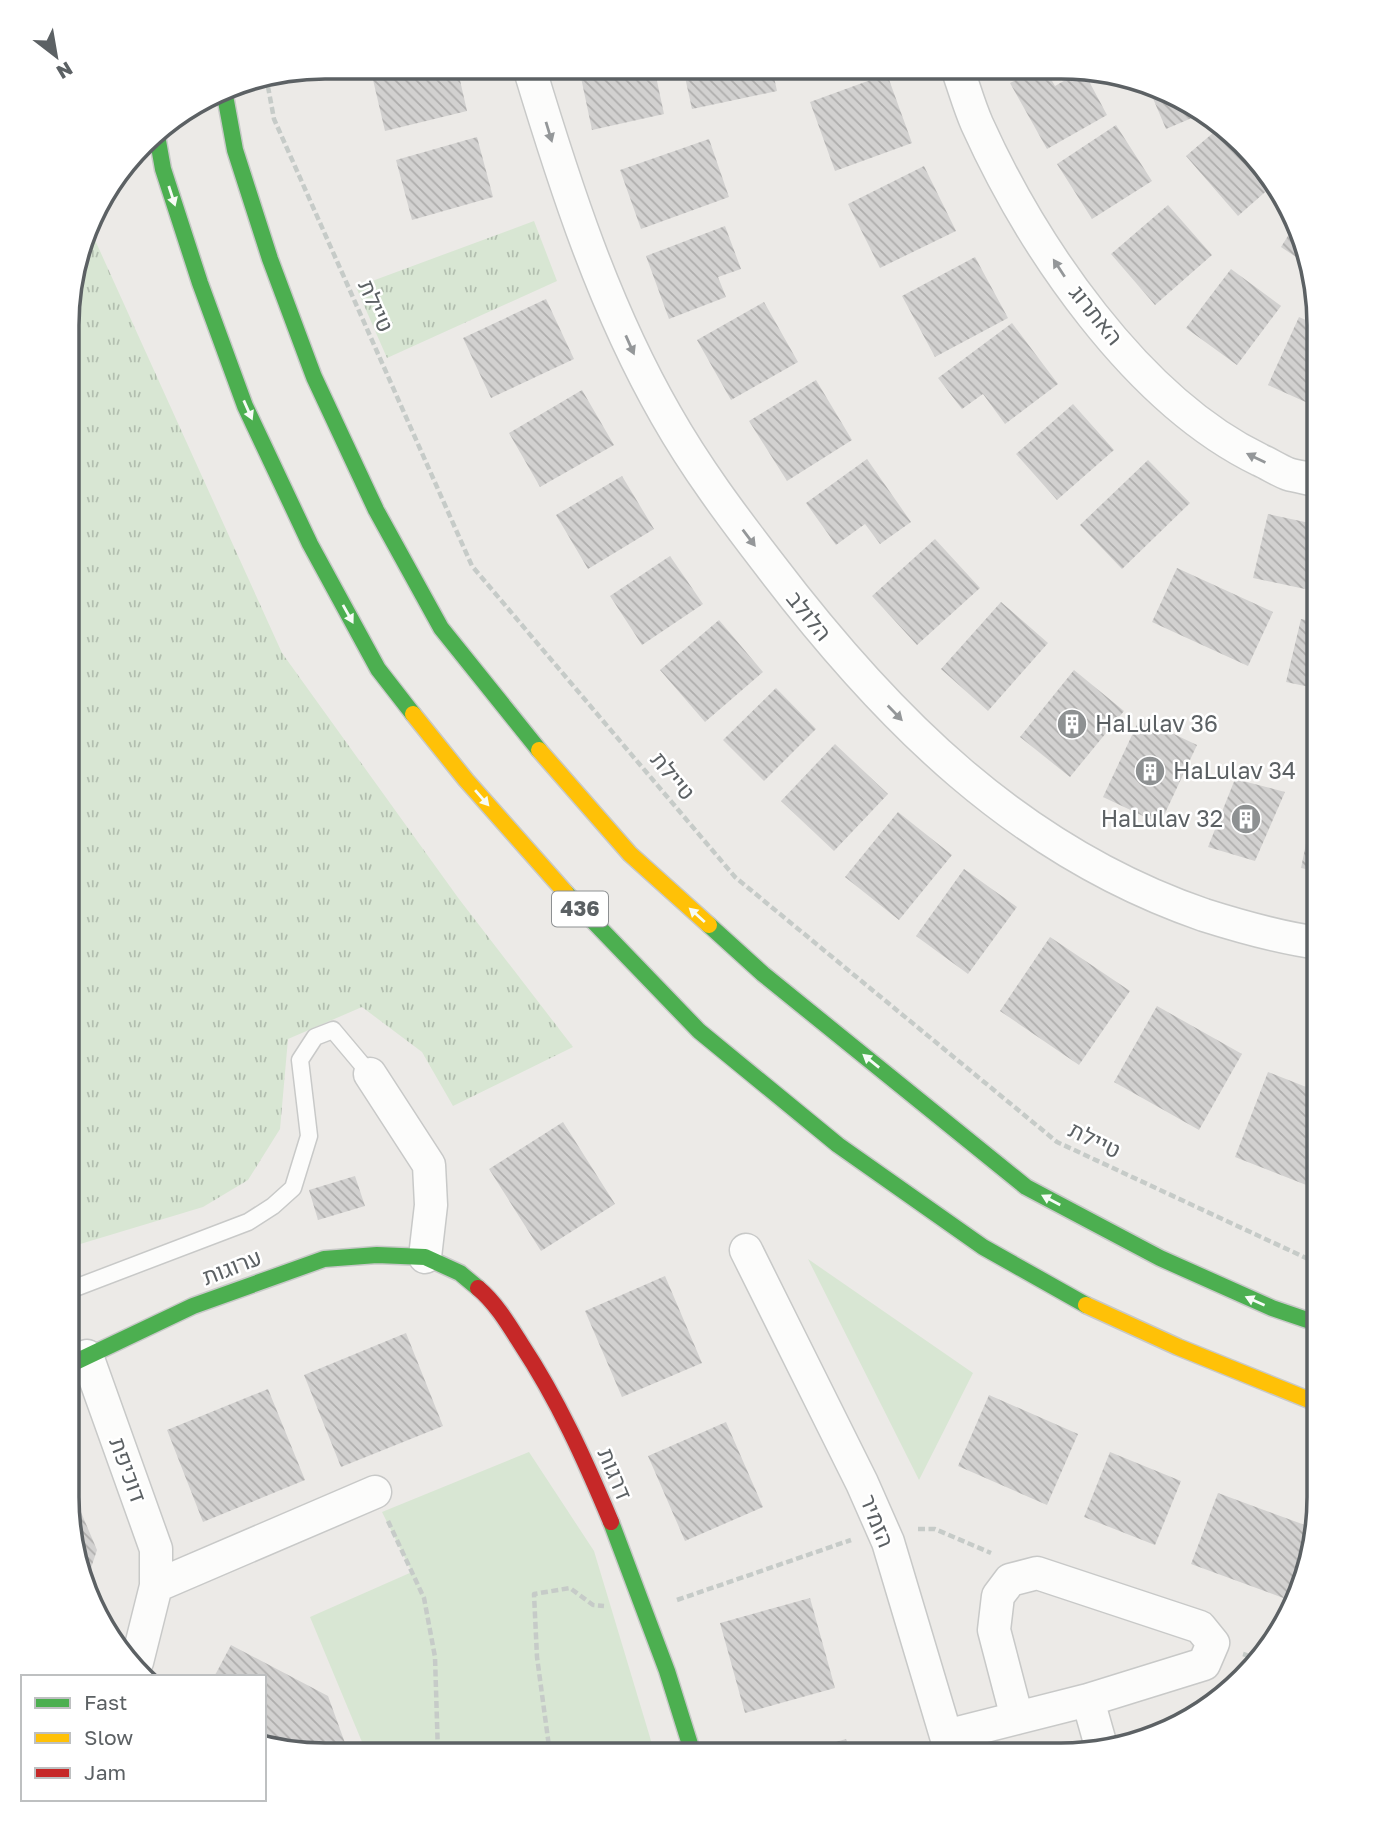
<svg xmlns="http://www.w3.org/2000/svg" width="1386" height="1822" font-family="'Golos Text',Heebo,sans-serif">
<defs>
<pattern id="grass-tufts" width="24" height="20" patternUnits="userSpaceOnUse" patternTransform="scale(1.75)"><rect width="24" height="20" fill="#d8e6d3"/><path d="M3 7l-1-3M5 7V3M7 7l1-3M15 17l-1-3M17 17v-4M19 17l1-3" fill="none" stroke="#b2beaf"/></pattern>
<pattern id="building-back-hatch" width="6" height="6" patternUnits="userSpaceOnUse" patternTransform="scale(1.75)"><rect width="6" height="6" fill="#d2d1d0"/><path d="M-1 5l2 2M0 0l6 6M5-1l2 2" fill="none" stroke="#aeadac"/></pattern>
</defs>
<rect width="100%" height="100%" fill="#eceae7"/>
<path fill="url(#grass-tufts)" d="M534 221 557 281 387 358 356 287Z
M90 229 282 653 459 899 573 1047 453 1106 422 1052 362 1007 288 1039 280 1129 248 1180 203 1207 67 1248 69 290Z"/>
<path fill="#d8e6d3" d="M808 1259 973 1373 919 1480Z
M529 1452 594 1551 655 1754H367L310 1617 412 1572 382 1512Z"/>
<path fill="url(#building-back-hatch)" d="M370 67H457L467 111 385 131Z
M654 67 664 114 592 130 579 68Z
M683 68H772L777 91 692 109Z
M809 68H834V69L811 75Z
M1036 69H1045L1055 86 1083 70 1107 115 1047 149 1010 83Z
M887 74 912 143 835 171 810 102Z
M1149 89 1205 110 1206 112 1166 129Z
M1116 125 1152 181 1092 219 1057 164Z
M1220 127 1272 186 1238 216 1186 156Z
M477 137 493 197 412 220 396 160Z
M709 139 729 197 641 229 620 170Z
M924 166 956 231 880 268 848 204Z
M1168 205 1212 255 1155 305 1111 254Z
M1296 223 1305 263 1281 247Z
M725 226 741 269 718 277 726 297 669 319 646 256Z
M975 257 1008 318 935 357 902 296Z
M1231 269 1281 306 1237 365 1186 328Z
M546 299 574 359 491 398 463 338Z
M764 302 798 362 731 400 697 340Z
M1299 317 1319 326V408L1268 385Z
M1012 323 1058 384 1005 424 983 394 962 409 938 378Z
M816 380 852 440 787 481 749 421Z
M582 390 614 445 540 487 509 433Z
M1073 404 1114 450 1057 500 1016 454Z
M867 459 911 522 880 544 865 524 836 545 806 503Z
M1148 460 1190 503 1122 569 1080 525Z
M622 476 654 529 588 569 556 515Z
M1268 514 1319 525V592L1253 578Z
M935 539 980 588 917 645 872 596Z
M670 556 703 604 642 645 610 596Z
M1177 568 1273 612 1248 666 1152 622Z
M1001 602 1048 643 988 711 941 669Z
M1301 619 1319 623V689L1286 682Z
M719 620 763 672 705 722 660 670Z
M1074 670 1124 711 1070 777 1020 737Z
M776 688 816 729 764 781 723 740Z
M1140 718 1197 745 1160 824 1103 797Z
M835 744 888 794 834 851 781 801Z
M1235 779 1285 792 1255 861 1208 847Z
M1318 785H1319V872L1301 868Z
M898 812 952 855 899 920 845 877Z
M964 869 1017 907 968 974 916 936Z
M1050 937 1130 991 1079 1065 1000 1011Z
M1157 1006 1242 1054 1199 1130 1114 1082Z
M1268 1072 1319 1092V1190L1235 1157Z
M563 1122 615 1204 541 1251 489 1169Z
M355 1176 365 1206 318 1220 309 1190Z
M665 1276 702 1363 622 1397 585 1311Z
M406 1333 443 1426 341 1467 304 1375Z
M268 1389 305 1480 203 1522 167 1430Z
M989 1395 1078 1434 1047 1505 958 1466Z
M726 1422 763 1507 685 1541 648 1456Z
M1110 1452 1181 1481 1155 1545 1084 1517Z
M67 1479 97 1550 86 1583 67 1498Z
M1218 1493 1313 1528 1286 1599 1191 1564Z
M810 1598 835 1688 745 1713 720 1623Z
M231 1645 328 1696 349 1754 291 1753 264 1741V1677H214Z
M846 1739 851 1755H794V1754Z"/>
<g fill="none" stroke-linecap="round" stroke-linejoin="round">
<g stroke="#c8c9c8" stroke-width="19">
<path id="lane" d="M67 1291 248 1222 273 1206 293 1188 309 1136 300 1060 315 1037 333 1030 370 1074"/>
</g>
<g stroke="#c8c9c8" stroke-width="35">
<path id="street" d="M529 67C565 186 604 307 666 415 696 468 732 516 769 564 886 718 1018 851 1204 915 1242 927 1280 938 1319 943
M957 68C964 87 969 106 977 124 1032 246 1136 400 1260 460 1269 464 1278 470 1288 474 1298 477 1309 478 1319 481
M370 1074 429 1165 431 1205 425 1257
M746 1250 862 1483 888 1542 946 1736 1088 1700 1101 1746
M87 1356 156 1549V1586L137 1662
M156 1586 375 1492
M1017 1718 994 1630 998 1596 1010 1580 1037 1573 1200 1627 1213 1643 1204 1664 1088 1700"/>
</g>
<g stroke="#c8c9c8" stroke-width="19">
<path id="fast" d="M224 90 235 150 270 259 314 377 376 510 441 628 539 750
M156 130 163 169 200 283 245 406 310 544 378 669 413 714
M566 893 699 1031 838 1145 983 1247 1086 1305
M709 925 763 974 1026 1187 1160 1258 1272 1308 1319 1324
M67 1366 193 1306 324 1259 377 1255 425 1257 460 1273 478 1288
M611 1522 667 1671 693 1754"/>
</g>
<g stroke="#c8c9c8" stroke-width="19">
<path id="slow" d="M413 714 466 780 566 893
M539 750 630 854 709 925
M1086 1305 1178 1347 1319 1404"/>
</g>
<g stroke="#c8c9c8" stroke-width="19">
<path id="jam" d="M478 1288C496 1303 509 1325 521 1344 558 1400 585 1460 611 1522"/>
</g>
<path stroke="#c6cbc8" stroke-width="4.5" stroke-dasharray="7 3.5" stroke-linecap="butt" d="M266 76 274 119 472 566 735 877 1057 1142 1319 1264
M388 1521 424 1598 435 1657 438 1754
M918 1529H935L991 1553
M677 1600 851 1540
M1243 1654 1256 1658
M550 1754 537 1657 534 1594 570 1588 593 1605 604 1606"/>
<use href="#lane" stroke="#fcfcfb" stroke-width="16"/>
<use href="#street" stroke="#fcfcfb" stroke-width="32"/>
<use href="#fast" stroke="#4caf50" stroke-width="16"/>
<use href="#slow" stroke="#ffc107" stroke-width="16"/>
<use href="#jam" stroke="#c62828" stroke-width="16"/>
</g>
<defs><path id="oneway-solid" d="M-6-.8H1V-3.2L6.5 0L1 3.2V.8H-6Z" transform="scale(1.75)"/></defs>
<g fill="#949799">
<use href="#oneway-solid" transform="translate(549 132) rotate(73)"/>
<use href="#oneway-solid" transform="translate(1059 268) rotate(-123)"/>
<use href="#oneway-solid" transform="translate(630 345) rotate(66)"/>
<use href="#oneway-solid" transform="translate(1256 458) rotate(-154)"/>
<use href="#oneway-solid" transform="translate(749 538) rotate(53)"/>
<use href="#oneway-solid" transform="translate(895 713) rotate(46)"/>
</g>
<g fill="#f6fbf6">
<use href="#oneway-solid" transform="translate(172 196) rotate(72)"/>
<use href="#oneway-solid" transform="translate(248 410) rotate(66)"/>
<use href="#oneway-solid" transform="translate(348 614) rotate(61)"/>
<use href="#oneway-solid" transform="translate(482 798) rotate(49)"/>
<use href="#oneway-solid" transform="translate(697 915) rotate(-138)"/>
<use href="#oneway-solid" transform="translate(871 1061) rotate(-141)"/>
<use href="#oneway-solid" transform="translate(1051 1200) rotate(-152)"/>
<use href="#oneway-solid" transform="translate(1255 1301) rotate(-156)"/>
</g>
<defs>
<g id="building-disc" transform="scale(1.575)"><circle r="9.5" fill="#8e9192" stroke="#fff"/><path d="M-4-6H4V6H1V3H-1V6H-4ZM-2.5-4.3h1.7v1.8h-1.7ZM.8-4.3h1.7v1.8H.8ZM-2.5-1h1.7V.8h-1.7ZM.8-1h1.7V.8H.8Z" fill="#fff"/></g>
</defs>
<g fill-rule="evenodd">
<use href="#building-disc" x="1072" y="724"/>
<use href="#building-disc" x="1150" y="771"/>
<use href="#building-disc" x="1246" y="819"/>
</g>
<g text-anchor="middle" stroke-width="5" stroke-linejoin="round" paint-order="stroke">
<rect fill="#fff" stroke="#8d9092" stroke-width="2" x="552" y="891.5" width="56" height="35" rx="5"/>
<g font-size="21" font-weight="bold" fill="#5c6164">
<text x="580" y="916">436</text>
</g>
<g font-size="23" fill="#5c6164" stroke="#fff">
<text transform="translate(376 306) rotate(66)" y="8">טיילת</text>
<text transform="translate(1096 315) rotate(51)" y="8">האתרוג</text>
<text transform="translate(809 616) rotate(51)" y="8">הלולב</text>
<text transform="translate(673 776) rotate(50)" y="8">טיילת</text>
<text transform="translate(1095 1140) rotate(26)" y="8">טיילת</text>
<text transform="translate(232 1267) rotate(-21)" y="8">ערוגות</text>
<text transform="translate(128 1470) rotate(70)" y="8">דוכיפת</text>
<text transform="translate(615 1474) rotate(67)" y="8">דרגות</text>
<text transform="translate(877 1521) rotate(68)" y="8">הזמיר</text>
</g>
<g font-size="23" fill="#5c6164" stroke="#fff" text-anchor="start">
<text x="1095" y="732">HaLulav 36</text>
<text x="1173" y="779">HaLulav 34</text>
<text x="1223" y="827" text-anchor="end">HaLulav 32</text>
</g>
</g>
<path d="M0 0H1386V1822H0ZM325 79H1061A246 246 0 0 1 1307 325V1497A246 246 0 0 1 1061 1743H325A246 246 0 0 1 79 1497V325A246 246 0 0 1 325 79Z" fill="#fff" fill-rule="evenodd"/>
<path fill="none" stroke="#5c6164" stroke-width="3.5" d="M325 79H1061A246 246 0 0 1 1307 325V1497A246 246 0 0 1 1061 1743H325A246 246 0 0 1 79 1497V325A246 246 0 0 1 325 79Z"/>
<rect x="21" y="1675" width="245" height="126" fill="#ffffff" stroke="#bec0c1" stroke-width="2"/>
<rect x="35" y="1698" width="35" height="10" fill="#4caf50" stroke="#bec0c1" stroke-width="2"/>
<text x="84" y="1710" font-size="21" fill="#5c6164">Fast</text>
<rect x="35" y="1733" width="35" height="10" fill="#ffc107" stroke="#bec0c1" stroke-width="2"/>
<text x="84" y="1745" font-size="21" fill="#5c6164">Slow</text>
<rect x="35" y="1768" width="35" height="10" fill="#c62828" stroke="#bec0c1" stroke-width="2"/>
<text x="84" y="1780" font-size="21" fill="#5c6164">Jam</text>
<g transform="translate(56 56) rotate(149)" stroke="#ffffff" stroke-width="5" paint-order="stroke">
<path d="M0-5L12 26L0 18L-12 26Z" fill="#5c6164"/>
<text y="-10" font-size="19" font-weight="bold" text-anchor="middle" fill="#5c6164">N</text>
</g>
</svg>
